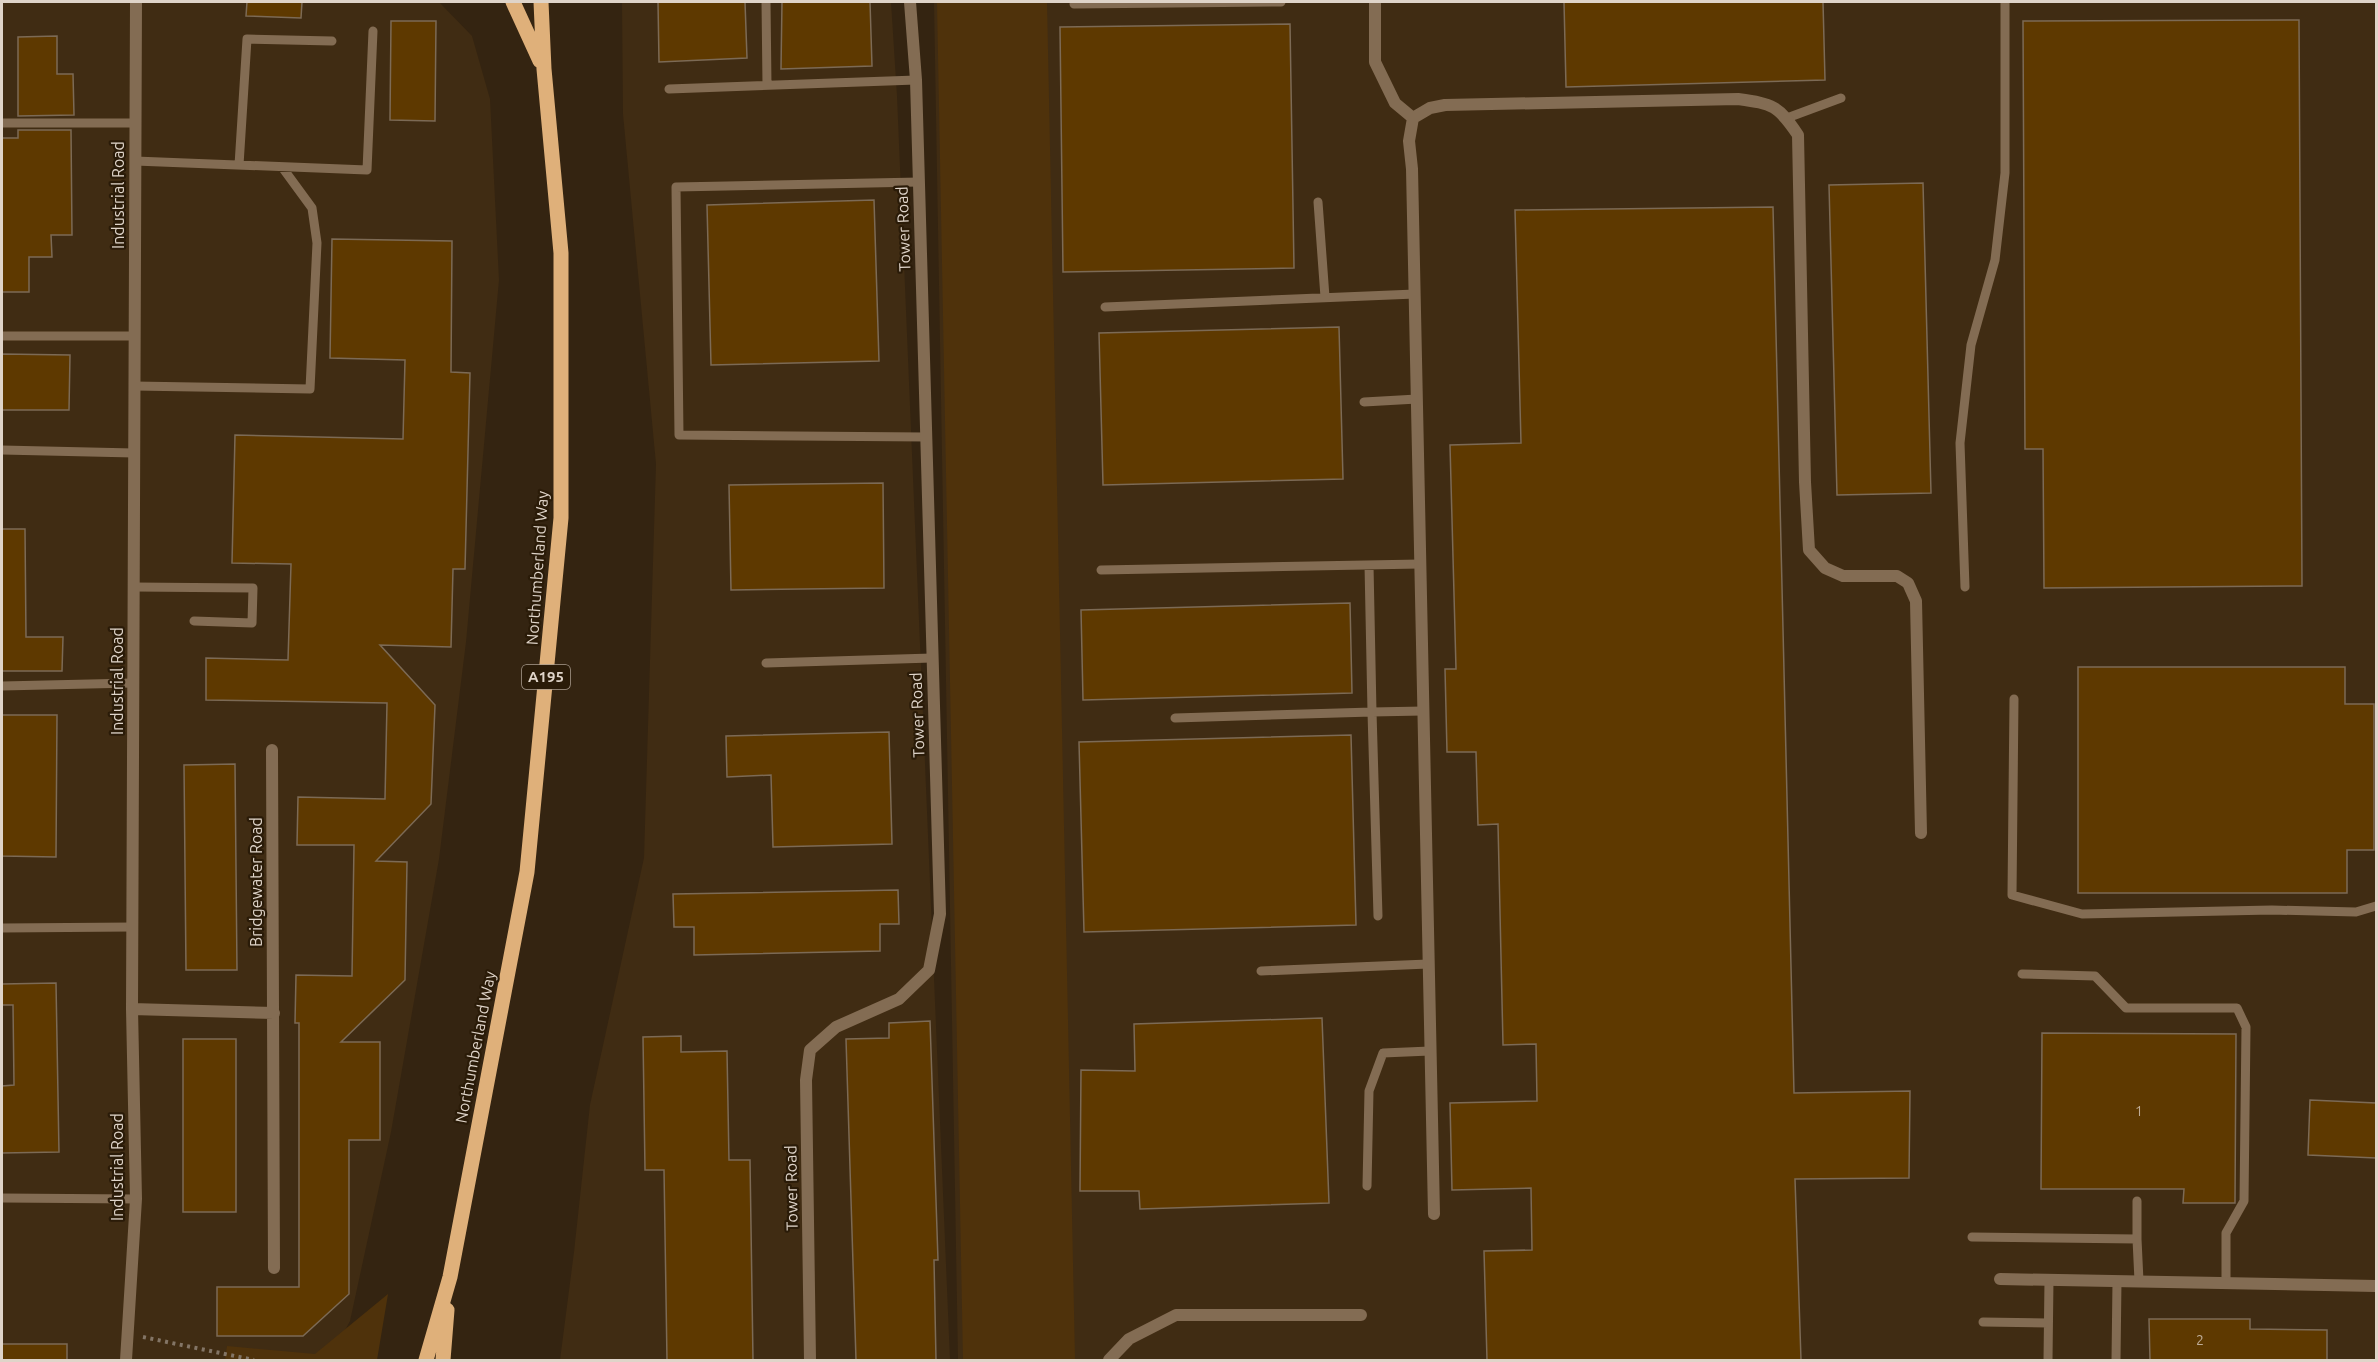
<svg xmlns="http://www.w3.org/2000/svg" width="2378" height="1362" font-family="Ubuntu,sans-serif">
<rect width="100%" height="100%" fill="#342411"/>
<path fill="#402c13" d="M2 2H439L472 36 490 99 499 280 466 642 439 859 391 1132 350 1321 329 1360H2Z
M622 2H891L897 96 950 1360H560L574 1252 590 1105 644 858 656 464 623 114Z
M934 2H2376V1360H958Z"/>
<path fill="#4f320b" d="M937 2H1047L1075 1360H963Z
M388 1294 377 1360H225L227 1346 315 1354Z"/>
<path fill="#5e3900" stroke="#7c6a55" stroke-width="1.5" d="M247 2H302L301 18 246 16Z
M658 2H745L747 58 659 62Z
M782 2H870L872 66 781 69Z
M1564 2H1823L1825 80 1566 87Z
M2299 20 2302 586 2044 588 2043 449H2025L2023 21Z
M391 21H436L435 121 390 120Z
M1290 24 1294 268 1063 272 1060 27Z
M57 36V74H73L74 115 18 116V37Z
M18 130H71L72 235H51L52 257H29V292H2V138H18Z
M1923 183 1931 493 1837 495 1829 185Z
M874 200 879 361 711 365 707 205Z
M1773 207 1794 1093 1910 1091 1909 1178 1795 1179 1801 1360H1487L1484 1251 1532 1250 1531 1188 1452 1190 1450 1103 1537 1101 1536 1044 1503 1045 1498 824 1478 825 1476 752H1447L1445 669H1456L1450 445 1521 443 1515 210Z
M332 239 452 241 451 372 470 373 465 569H453L451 647 380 645 435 705 431 804 376 861 407 862 405 980 341 1042H380V1140H349V1294L303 1336H217V1287H299V1023H295L296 975 352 976 354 845H297L298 797 385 799 387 703 206 700V658L288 660 291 564 232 563 235 435 403 439 405 360 330 358Z
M1339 327 1343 479 1103 485 1099 333Z
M2 354 70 355 69 410H2Z
M883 483 884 588 731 590 729 485Z
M2 529H25L26 637H63L62 671H2Z
M1350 603 1352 693 1083 700 1081 610Z
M2078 667H2345V704H2374V850H2347V893H2078Z
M2 715H57L56 857 2 856Z
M889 732 892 844 773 847 771 775 727 777 726 736Z
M1351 735 1356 925 1084 932 1079 742Z
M235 764 237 970H186L184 765Z
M898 890 899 924H880V951L694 955V927H674L673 894Z
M56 983 59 1152 2 1153V1086L14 1085 13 1005H2V984Z
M1322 1018 1329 1203 1140 1209 1139 1191H1080L1081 1070 1135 1071 1134 1024Z
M930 1021 938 1260H934L936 1360H856L846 1039 889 1038V1023Z
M2042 1033 2236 1034 2235 1203H2183L2184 1189H2041Z
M681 1036V1052L727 1051 729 1160H750L753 1360H667L664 1170H645L643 1037Z
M183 1039H236V1212H183Z
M2310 1100 2376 1103V1158L2308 1155Z
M2149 1319H2250V1329L2327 1330V1360H2150Z
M2 1344H67V1360H2Z"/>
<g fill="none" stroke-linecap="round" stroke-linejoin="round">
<path stroke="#837566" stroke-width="4" stroke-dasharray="3 4.5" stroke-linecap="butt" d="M143 1337 254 1360"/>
<path stroke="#836c53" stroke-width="9" d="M766 2 767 85
M1074 4 1281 2
M669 89 916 80
M1787 118 1841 98
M2 123H135
M135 161 367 170 373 31
M239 165 247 39 332 41
M919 182 676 187 679 435 926 437
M1318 202 1325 297
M1105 307 1415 294
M2 336H135
M134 386 310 389 317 243 312 208 282 167
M1364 402 1417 399
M2 450 134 453
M1101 570 1420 564
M134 587 253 588 252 623 194 621
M1965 587 1960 443 1971 345 1995 260 2005 173V2
M766 663 932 658
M2 686 133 683
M2014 699 2012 895 2082 914 2272 910 2356 912 2376 906
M1175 718 1372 712 1369 565
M1378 916 1372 712 1423 711
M2 928 133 927
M1261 971 1428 964
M2022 974 2095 976 2126 1008H2237L2246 1027 2244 1201 2226 1233V1283
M1367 1186 1369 1091 1383 1053 1430 1051
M2 1198 136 1199
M2137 1201V1239
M1972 1237 2137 1239 2139 1281
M1983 1322 2048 1323
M2048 1360 2049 1280
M2116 1360 2117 1281"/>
<path stroke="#836c53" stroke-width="12" d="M1375 2V62L1395 103 1413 118
M1413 118 1430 108 1445 105 1738 99C1773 104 1778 105 1798 135L1805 482 1809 550 1825 568 1843 576H1897L1908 583 1916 601 1921 833
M1413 118 1409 141 1412 169 1434 1214
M272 750 274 1268
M132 1009 274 1013
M2000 1279 2376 1286
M126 1360 136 1199 132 1009 136 2
M810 1360 806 1080 810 1050 836 1027 899 999 929 970 940 914 916 80 910 2
M1109 1360 1129 1339 1176 1315H1361"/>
<path stroke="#dfb07a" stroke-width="15" d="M513 2 540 61
M426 1360 450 1277 527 872 561 518V253L544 69 541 2
M443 1360 447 1310"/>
</g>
<g text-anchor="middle" stroke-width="4.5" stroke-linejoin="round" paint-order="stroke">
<g font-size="14" fill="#bfad97">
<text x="2139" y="1116">1</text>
<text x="2200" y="1345">2</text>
</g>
<rect fill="#2a1b08" stroke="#a99c8f" stroke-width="1.5" x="522" y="665" width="48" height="24" rx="4.5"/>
<g font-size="15" font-weight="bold" fill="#dfd4c9">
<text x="546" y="682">A195</text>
</g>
<g font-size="16" fill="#dfd4c9" stroke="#2a1b08">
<text transform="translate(118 195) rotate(-90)" y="6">Industrial Road</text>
<text transform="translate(903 229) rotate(-92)" y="6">Tower Road</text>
<text transform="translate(537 568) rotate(-86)" y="6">Northumberland Way</text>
<text transform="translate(117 681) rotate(-90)" y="6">Industrial Road</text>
<text transform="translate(917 715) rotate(-92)" y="6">Tower Road</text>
<text transform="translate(256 882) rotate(-90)" y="6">Bridgewater Road</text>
<text transform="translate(475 1047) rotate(-79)" y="6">Northumberland Way</text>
<text transform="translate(117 1167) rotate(-90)" y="6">Industrial Road</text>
<text transform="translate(791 1188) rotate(-91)" y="6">Tower Road</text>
</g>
</g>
<rect width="2378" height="1362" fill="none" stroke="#dfd4c9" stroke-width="6"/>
</svg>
